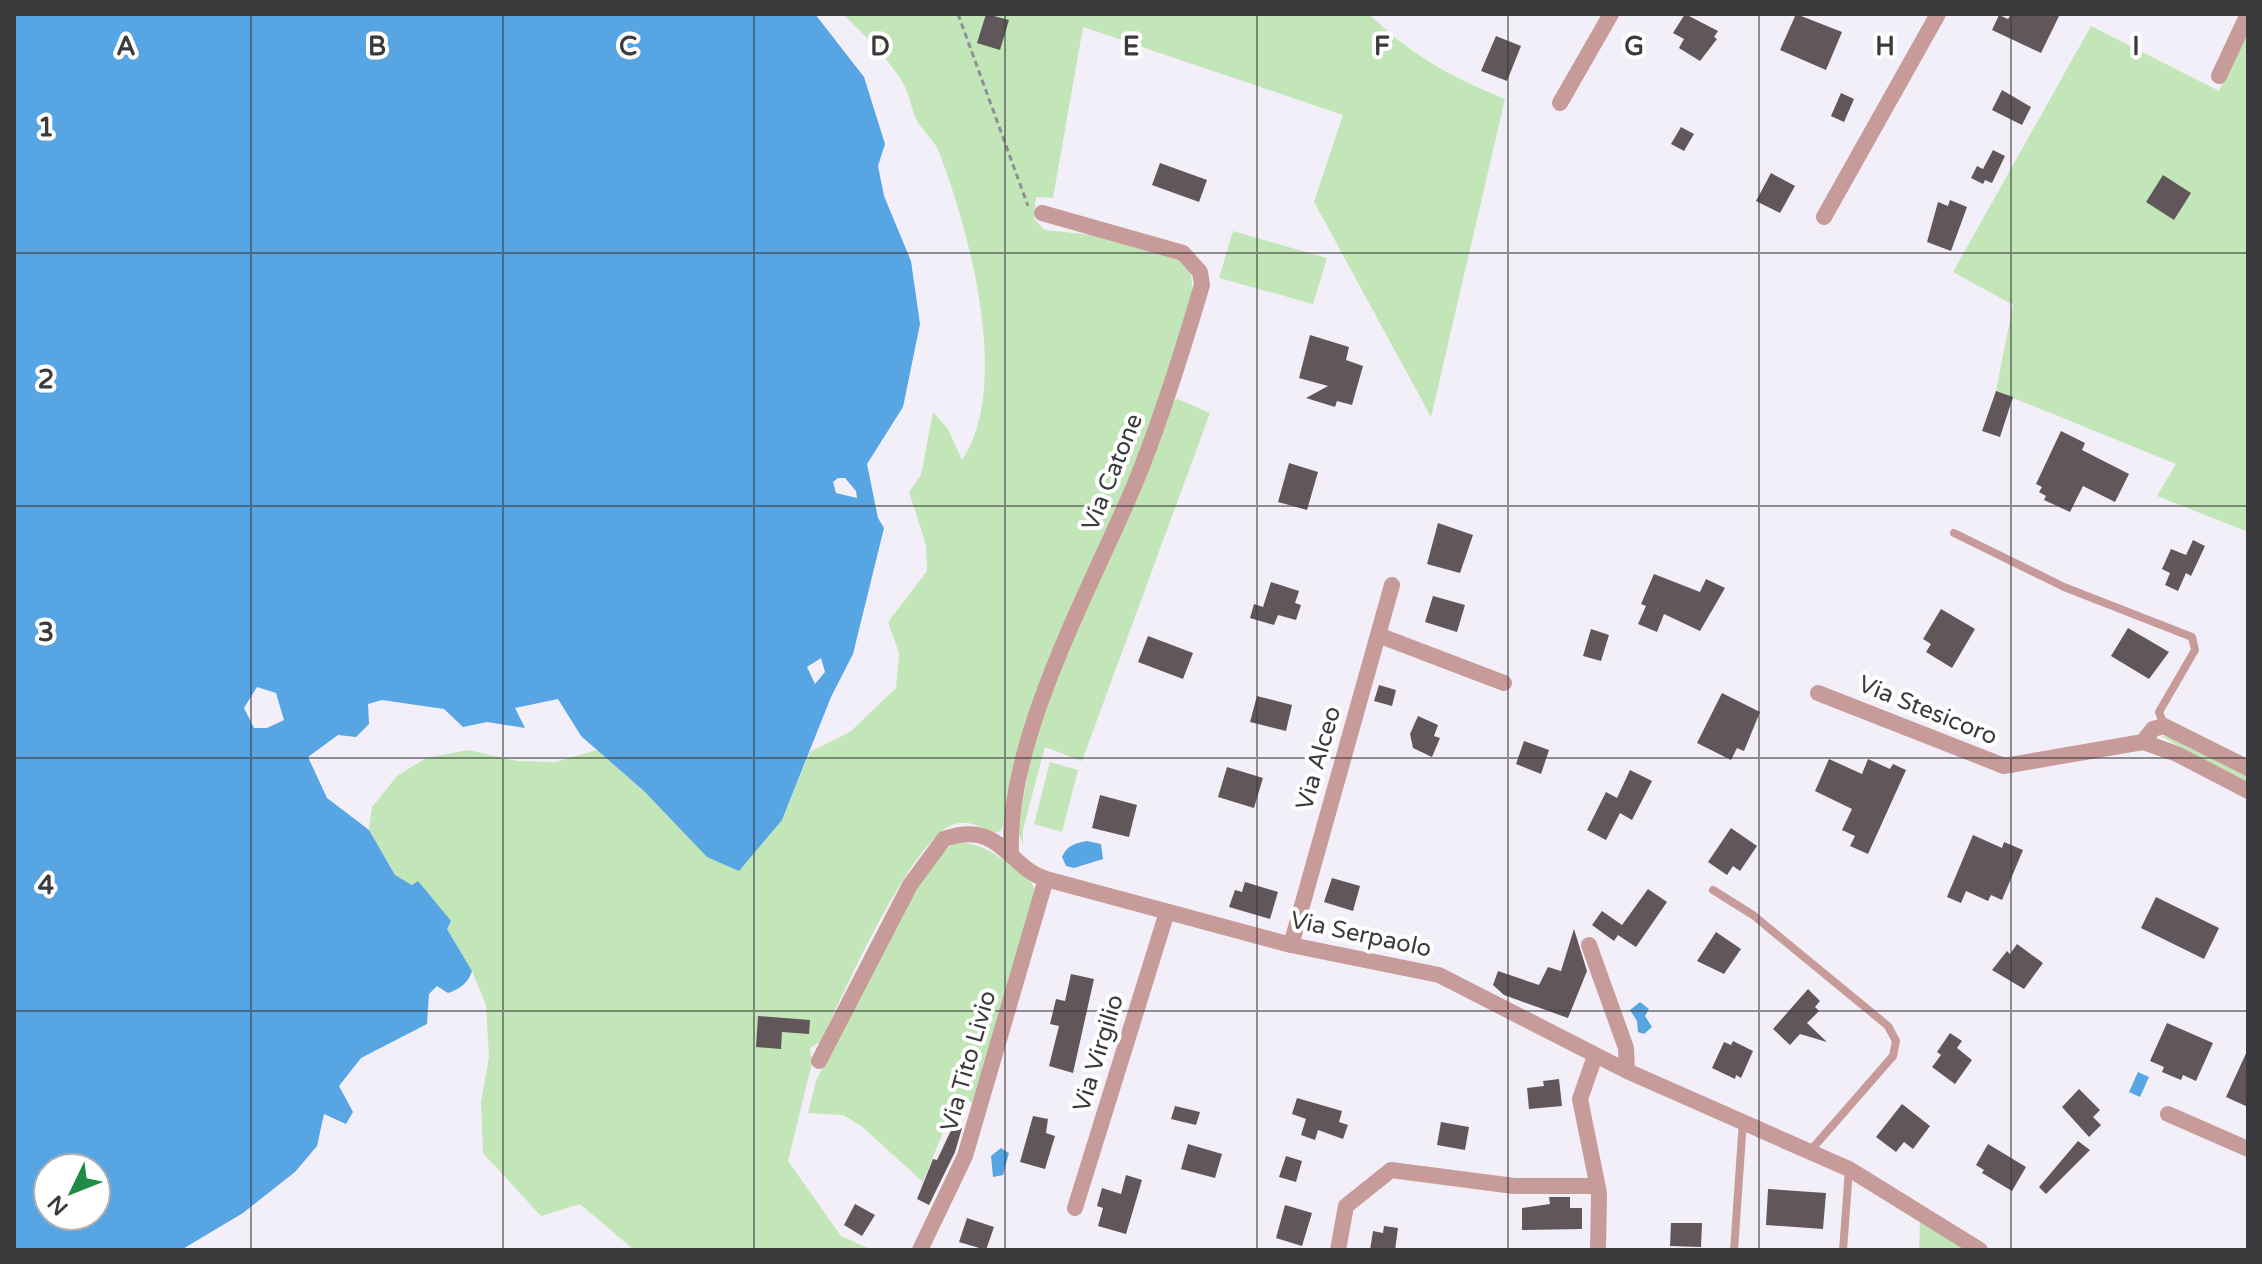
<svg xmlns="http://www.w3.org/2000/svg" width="2262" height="1264" font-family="'Varela Round',sans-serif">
<rect width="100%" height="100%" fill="#f3eff9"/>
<path fill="#c3e6b8" d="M843 14H1369C1409 54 1453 78 1505 99L1431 417 1314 202 1343 115 1083 27 1053 198 1036 197 1034 219 1045 230 1093 235 1181 261 1190 267 1193 292 1164 389 1001 831 993 833C980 826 967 819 952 825 909 843 843 995 821 1041L810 1048 812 1063 788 1161 841 1236 872 1250H634L580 1204 541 1216 483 1153 481 1102 489 1057 486 1005 472 971 447 929 412 885 395 875 369 830 372 807 397 776 426 758 468 750 517 761 555 762 597 750 645 792 782 820 810 752 850 732 896 688 899 653 888 622 927 571 926 545 909 492 921 475 933 412 948 429 962 460C1012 386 969 230 939 152 934 139 921 130 915 117 911 106 909 93 903 83 887 57 864 35 843 14Z
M2091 26 2219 91 2248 28V532L2157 496 2176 464 1996 391 2013 305 1953 272Z
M1233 231 1327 258 1313 304 1219 278Z
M1178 399 1210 413 1082 761 1045 747 1023 829V843L1017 832 1033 747 1044 709 1172 402Z
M2161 736 2171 737 2248 775V784Z
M1050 762 1078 770 1062 832 1034 824Z
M957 842C985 842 1010 864 1031 882L1035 890 974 1103 957 1097 923 1182 860 1125 843 1115 808 1113 816 1081 828 1055C851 1011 918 860 957 842Z
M1920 1220 1968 1250H1919Z"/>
<path fill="#57a5e3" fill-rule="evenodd" d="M14 14H815L864 77 885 144 878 166 884 196 911 261 920 324 903 407 867 464 878 518 884 528 853 654 831 697 782 820 739 871 707 857 645 792 581 736 558 699 515 708 525 728 487 722 463 727 444 709 382 700 368 704 369 724 356 737 338 735 308 757 327 798 369 830 395 875 412 885 418 881 451 921 447 929 472 971C468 983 460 989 448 993L437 986 429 994 427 1024 361 1058 339 1086 353 1112 346 1124 324 1114 317 1146 295 1172 243 1213 181 1250H14ZM838 478H845L856 491 857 498 836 493 833 482ZM821 658 825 672 815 684 807 667ZM257 687 276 693 284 720 267 728H254L244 708ZM48 1168H96V1216H48Z
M1087 841 1101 844 1103 859 1074 868 1066 866 1062 857C1067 845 1076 843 1087 841Z
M1640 1002 1649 1009 1645 1016 1652 1027 1644 1034 1638 1032 1637 1021 1630 1010Z
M2138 1072 2149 1077 2140 1097 2129 1092Z
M1001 1148 1009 1153 1003 1175 993 1177 991 1156Z"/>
<path fill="#61575a" d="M986 14 1009 20 1000 50 977 43Z
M1685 14 1718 31 1714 37 1717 39 1700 61 1679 48 1684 39 1673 33Z
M1796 14 1842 32 1826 70 1780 50Z
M2011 14H2060L2041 53 1992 30 1999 15 2008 19Z
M1496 36 1521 46 1507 81 1481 71Z
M2002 90 2031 107 2022 125 1992 110Z
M1841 93 1854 99 1844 122 1831 116Z
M1681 127 1694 134 1684 151 1671 144Z
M1993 150 2005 156 1992 183 1985 180 1983 184 1971 178 1977 166 1983 169Z
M1160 163 1207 180 1199 202 1152 185Z
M1771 173 1795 186 1780 213 1756 201Z
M2163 175 2191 193 2174 220 2146 202Z
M1950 200 1967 207 1951 251 1927 242 1938 202 1948 206Z
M1310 335 1349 347 1346 360 1363 366 1352 405 1337 401 1335 407 1306 398 1328 386 1299 378Z
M1996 391 2013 397 2000 437 1982 431Z
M2061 431 2085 443 2082 450 2129 474 2115 502 2083 486 2070 512 2044 500 2046 496 2039 492 2042 487 2036 484Z
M1289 463 1318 472 1307 510 1278 502Z
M1438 523 1473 535 1460 573 1427 564Z
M2193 540 2205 546 2191 576 2186 573 2178 591 2165 585 2170 573 2162 569 2171 549 2186 555Z
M1654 574 1700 592 1706 579 1725 588 1700 631 1664 614 1657 632 1638 624 1646 606 1641 604Z
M1271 582 1299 591 1295 603 1301 605 1296 620 1278 615 1274 625 1250 618 1254 604 1263 607Z
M1433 596 1465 605 1457 632 1425 622Z
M1941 609 1975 629 1952 668 1926 652 1931 644 1923 639Z
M2128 628 2169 652 2149 679 2111 656Z
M1591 629 1609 635 1601 661 1583 656Z
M1148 636 1193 653 1183 679 1138 662Z
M1379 685 1396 690 1392 706 1374 701Z
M1722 693 1760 712 1744 751 1737 748 1731 760 1697 743Z
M1257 696 1292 705 1286 731 1250 722Z
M1418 716 1438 725 1434 736 1440 738 1432 757 1413 748 1410 734Z
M1524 741 1549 750 1541 774 1516 764Z
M1829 759 1862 774 1868 759 1890 769 1893 764 1906 770 1868 854 1850 846 1855 836 1842 830 1852 809 1815 791Z
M1227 767 1263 778 1254 808 1218 797Z
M1630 770 1652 781 1632 820 1620 813 1606 840 1587 830 1606 792 1617 798Z
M1100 795 1137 805 1129 837 1092 828Z
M1731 828 1757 846 1740 871 1733 866 1727 875 1708 862Z
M1973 835 2002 848 2004 842 2023 850 2002 900 1991 895 1988 901 1966 891 1961 903 1947 897Z
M1332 878 1360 886 1353 911 1324 902Z
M1245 882 1278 892 1270 919 1229 907 1235 890 1242 892Z
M1648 889 1667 902 1636 947 1618 935 1614 941 1592 925 1602 911 1622 925Z
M2156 897 2219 928 2204 959 2141 928Z
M1574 929 1587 971 1568 1018 1504 995 1493 985 1498 971 1539 985 1548 967 1561 971Z
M1716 932 1741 949 1724 974 1697 961Z
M2017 944 2043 963 2024 989 1992 970 2007 951 2010 954Z
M1071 974 1094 979 1073 1073 1049 1066 1059 1026 1050 1024 1056 999 1065 1001Z
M1808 989 1820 1001 1815 1007 1819 1011 1807 1023 1827 1042 1800 1034 1790 1045 1773 1029Z
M758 1016 810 1020 809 1034 782 1032 781 1049 756 1047Z
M2167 1023 2213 1043 2196 1081 2183 1075 2181 1080 2162 1072 2164 1067 2150 1061Z
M1950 1033 1962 1041 1957 1048 1972 1060 1955 1084 1932 1067 1941 1055 1937 1052Z
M1733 1041 1753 1051 1741 1078 1736 1075 1735 1079 1712 1068 1724 1042 1731 1045Z
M2248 1049V1107L2226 1097Z
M1559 1079 1562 1106 1529 1109 1527 1088 1544 1086 1543 1081Z
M2079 1089 2100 1110 2093 1117 2101 1125 2089 1137 2062 1107Z
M1297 1098 1342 1111 1339 1122 1348 1125 1343 1139 1318 1130 1315 1140 1301 1135 1306 1119 1292 1114Z
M1902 1104 1930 1126 1913 1149 1904 1142 1896 1152 1876 1137Z
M1175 1106 1200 1112 1196 1125 1171 1119Z
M1033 1116 1048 1119 1046 1133 1055 1136 1045 1169 1020 1162Z
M1441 1122 1469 1127 1465 1150 1437 1145Z
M954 1124 962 1128 955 1152 929 1205 917 1199 933 1159 937 1160Z
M2078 1141 2090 1150 2046 1194 2039 1187Z
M1188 1144 1222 1154 1215 1178 1181 1169Z
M1988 1144 2026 1167 2012 1191 1982 1173 1984 1170 1976 1165Z
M1286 1156 1302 1161 1296 1182 1279 1177Z
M1126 1175 1142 1180 1126 1234 1098 1226 1103 1208 1097 1206 1102 1188 1121 1194Z
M1768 1189 1826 1193 1823 1229 1766 1225Z
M1549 1197H1570V1208H1582V1229L1522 1230V1208L1550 1204Z
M855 1204 875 1215 862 1236 844 1225Z
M1285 1205 1312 1213 1302 1246 1276 1238Z
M967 1218 994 1227 986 1250 959 1242Z
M1671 1223H1702L1701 1247 1670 1246Z
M1384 1226 1398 1228 1395 1250H1370L1373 1231 1383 1233Z"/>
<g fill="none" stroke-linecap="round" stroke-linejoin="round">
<path stroke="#918f95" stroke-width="3" stroke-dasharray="6 4" stroke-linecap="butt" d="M958 14 1028 206"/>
<path stroke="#c89b9b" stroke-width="8" d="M1954 533 2064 587 2192 637 2195 650 2159 712 2164 725
M1713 890 1753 915 1888 1026 1896 1041 1893 1056 1811 1150
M1734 1250 1743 1121
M1843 1250 1849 1169"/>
<path stroke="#c89b9b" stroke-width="16" d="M2219 76 2248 14
M1560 103 1611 14
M1824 217 1938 14
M1378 635 1504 683
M1818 693 2004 766 2143 742 2177 754 2248 791
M2143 742 2153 729 2164 726 2248 768
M1011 852C1007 738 1090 590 1134 486 1161 421 1182 353 1202 285L1200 272 1183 253 1042 213
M1291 945 1392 585
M1589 945 1626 1048 1627 1071
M1595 1056 1580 1099 1599 1193 1598 1250
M819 1061 910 885 944 839C1001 819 1007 867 1046 879L1291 945 1439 975 1627 1071 1849 1169 1980 1250
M2168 1114 2248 1149
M1075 1208 1167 912
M920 1250 965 1156 1046 879
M1338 1250 1346 1206 1391 1170 1514 1186H1596"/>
</g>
<path fill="none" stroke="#3b3a3d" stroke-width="2" stroke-opacity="0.55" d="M251 14V1250M503 14V1250M754 14V1250M1005 14V1250M1257 14V1250M1508 14V1250M1759 14V1250M2011 14V1250M14 253H2248M14 506H2248M14 758H2248M14 1011H2248"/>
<g text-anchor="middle" stroke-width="8" stroke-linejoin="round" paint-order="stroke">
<g font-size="24" fill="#3b3a3d" stroke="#fff">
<text transform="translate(1112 472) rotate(-68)" y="8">Via Catone</text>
<text transform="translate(1928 710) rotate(22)" y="8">Via Stesicoro</text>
<text transform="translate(1318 758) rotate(-74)" y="8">Via Alceo</text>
<text transform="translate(1361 934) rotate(12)" y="8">Via Serpaolo</text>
<text transform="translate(1098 1053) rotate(-73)" y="8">Via Virgilio</text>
<text transform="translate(968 1061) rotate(-74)" y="8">Via Tito Livio</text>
</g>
</g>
<g font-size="26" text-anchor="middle" font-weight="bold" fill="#3b3a3d" stroke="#fff" stroke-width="8" stroke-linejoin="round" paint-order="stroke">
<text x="126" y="55">A</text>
<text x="377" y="55">B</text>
<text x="628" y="55">C</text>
<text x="880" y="55">D</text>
<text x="1131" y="55">E</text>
<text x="1382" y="55">F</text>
<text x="1634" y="55">G</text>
<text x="1885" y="55">H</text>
<text x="2136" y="55">I</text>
<text x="46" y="136">1</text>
<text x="46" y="388">2</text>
<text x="46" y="641">3</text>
<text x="46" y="894">4</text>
</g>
<rect width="2262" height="1264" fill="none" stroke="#3b3a3d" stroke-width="32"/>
<g transform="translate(72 1192) rotate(227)"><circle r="38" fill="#ffffff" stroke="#b1b0b1" stroke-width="2"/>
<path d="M0-6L14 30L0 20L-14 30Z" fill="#1e8c44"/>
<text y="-12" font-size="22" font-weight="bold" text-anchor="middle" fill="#3b3a3d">N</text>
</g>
</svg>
